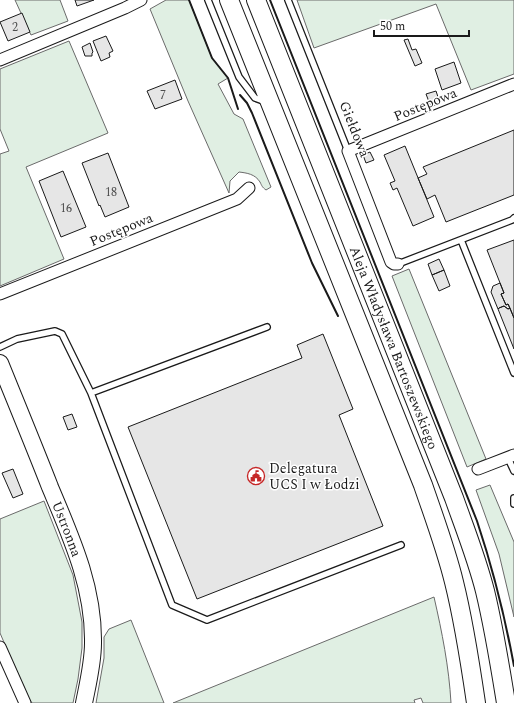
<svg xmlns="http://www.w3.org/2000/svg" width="514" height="703" font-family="Spectral,serif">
<rect width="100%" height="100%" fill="#fff"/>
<path fill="#e0efe3" stroke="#6a6a6a" d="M15 0H60L68 21 31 35Z
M166 0H189L212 58 228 78 218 84 234 114 243 119 271 187 266 190C262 187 262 186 260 182 255 174 247 173 239 172L230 181 229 193 188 101 150 9Z
M297 0H514V74L471 90 436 4 314 48Z
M69 41 108 133 26 167 64 259 0 286V154L9 151 0 129V69Z
M409 269 486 459 467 467 392 276Z
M490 485 514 542V617L499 554 476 490Z
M44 501 73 575 82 622V648L78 679 73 703H32L27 696 0 633V519Z
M434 597C442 632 449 667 451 703H423L421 698 414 700 415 703H173Z
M131 620 164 703H96L104 658V637L109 629Z"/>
<path fill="#e6e6e6" stroke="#1a1a1a" d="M75 0H94L77 6Z
M22 13 30 32 8 41 0 22Z
M106 36 113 51 109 53 110 57 101 61 93 41Z
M408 39 412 50 416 49 422 63 415 66 404 40Z
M90 43 93 52 92 53V56H85L82 47Z
M454 62 461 83 442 90 435 69Z
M175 80 182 99 155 109 147 91Z
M436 91 440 103 431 107 426 94Z
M514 130V195L446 222 435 195 427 199 418 178 427 174 423 167Z
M405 146 434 217 413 226 397 188 393 190 390 183 395 181 384 155Z
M370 152 374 160 366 163 363 155Z
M108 153 129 207 105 217 100 205 99 206 82 163Z
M63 171 86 227 61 237 39 181Z
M514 240V318L508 304 506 305 501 294 504 293 487 250Z
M439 259 444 270 432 275 428 264Z
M444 270 450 286 439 291 432 275Z
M500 283 504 293 501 294 506 305 508 304 510 308 508 309 504 306 499 308 498 309 491 292 493 286Z
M504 306 508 309 510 308 514 318V349L498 309 499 308Z
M323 334 353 409 339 415 383 526 197 599 128 427 302 358 297 345Z
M72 414 77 427 68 430 63 417Z
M13 469 23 494 13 498 2 473Z"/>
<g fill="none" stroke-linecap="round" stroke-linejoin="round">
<g stroke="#1a1a1a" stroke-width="8">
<path id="lane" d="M208 0 239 77 255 98 266 102
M288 0 348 151
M461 240 514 373
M398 264 512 220 514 218
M267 327 91 393 172 605 207 620 401 545
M0 347 17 339 55 331 62 334 91 393
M508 458 514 471
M514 498V504"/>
</g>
<g stroke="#1a1a1a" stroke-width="13">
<path id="street" d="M0 60 125 8 141 0
M398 264H394L391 262 348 151 514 84
M0 294 237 199 249 188
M478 469 514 455
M0 647 25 703"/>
</g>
<g stroke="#1a1a1a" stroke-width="18">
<g id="secondary">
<path id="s1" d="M0 363C17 405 34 446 50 487 71 537 94 587 93 643 93 663 88 683 84 703"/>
</g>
</g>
<g stroke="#1a1a1a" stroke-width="20">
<g id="primary">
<path d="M229 0 423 485C434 517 446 549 454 582 464 622 470 662 476 703"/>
<path id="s2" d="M256 0 454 498C465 529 477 559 485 591 494 628 500 666 506 703"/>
</g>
</g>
<use href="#lane" stroke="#fff" stroke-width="5.5"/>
<use href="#street" stroke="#fff" stroke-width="11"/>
<use href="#secondary" stroke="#fff" stroke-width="16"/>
<use href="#primary" stroke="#fff" stroke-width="18"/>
<path stroke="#1a1a1a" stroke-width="2" d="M189 0 212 58 228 78 238 109
M270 0 477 521C493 569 505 617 514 666
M240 95 247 103 252 113 312 263 338 316"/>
</g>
<defs>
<g id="civic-ring" transform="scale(0.9)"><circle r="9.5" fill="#fff" stroke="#c62828" stroke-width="1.5"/><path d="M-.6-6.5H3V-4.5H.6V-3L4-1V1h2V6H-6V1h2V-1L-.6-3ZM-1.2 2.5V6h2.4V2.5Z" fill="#c62828"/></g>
</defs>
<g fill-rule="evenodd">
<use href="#civic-ring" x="256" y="476"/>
</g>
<g text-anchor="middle" stroke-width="3" stroke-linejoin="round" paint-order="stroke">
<g font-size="12" fill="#4d4d4d">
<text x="15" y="31">2</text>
<text x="163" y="99">7</text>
<text x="111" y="196">18</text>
<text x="66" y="212">16</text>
</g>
<g font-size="14" fill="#1a1a1a" stroke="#fff">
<text transform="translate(425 104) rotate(-22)" y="5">Postępowa</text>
<text transform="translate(355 129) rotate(68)" y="5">Giełdowa</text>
<text transform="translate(121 229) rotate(-22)" y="5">Postępowa</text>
<text dy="5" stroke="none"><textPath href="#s2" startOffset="374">Aleja Władysława Bartoszewskiego</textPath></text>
<text dy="5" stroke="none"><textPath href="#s1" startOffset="179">Ustronna</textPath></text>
</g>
<g font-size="14" fill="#1a1a1a" stroke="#fff" text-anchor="start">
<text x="269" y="473">Delegatura<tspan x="269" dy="16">UCS I w Łodzi</tspan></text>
</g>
</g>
<path d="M374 30v6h95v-6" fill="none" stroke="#1a1a1a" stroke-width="2"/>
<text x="380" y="30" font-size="12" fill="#1a1a1a" stroke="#ffffff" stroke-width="3" paint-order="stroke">50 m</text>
</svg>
